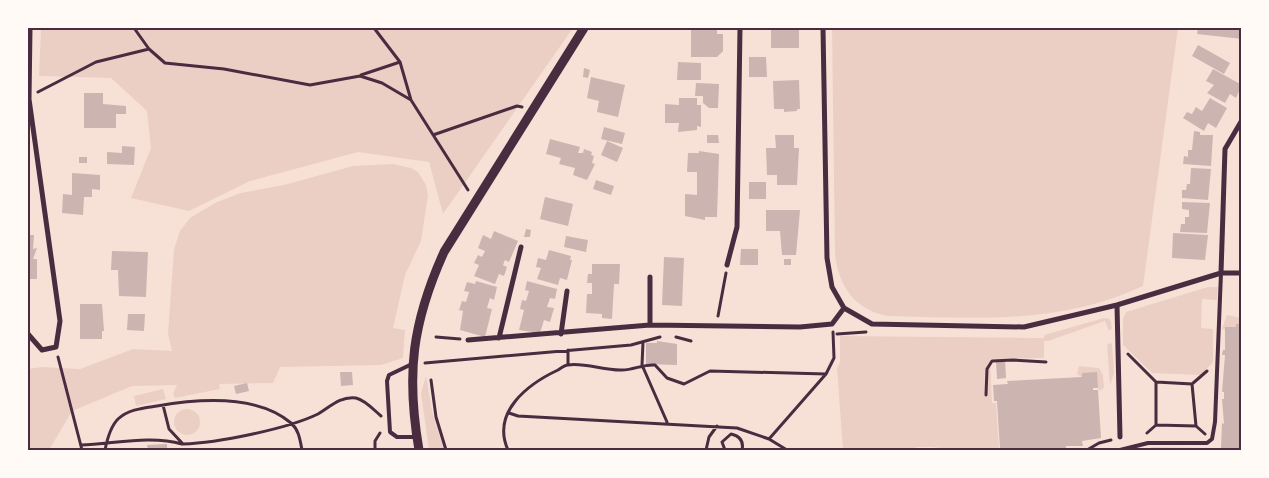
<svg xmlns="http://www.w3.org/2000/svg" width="1269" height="478" font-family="Signika,sans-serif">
<rect width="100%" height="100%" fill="#f7e1d7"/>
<path fill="#ebcfc5" d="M41 28H573L443 214 429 162 358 152 250 181 189 211 131 198 151 148 147 111 111 78 39 76Z
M832 28H1178L1143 286C1060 325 976 318 888 316 855 310 840 288 835 256Z
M393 164 411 168 418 172 426 185 428 195 421 241 405 275 393 328 405 330 403 358 381 365 280 367 273 383 219 384 220 389 175 398 173 394 177 385 132 386 72 411 49 450H28V369L42 367 80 369 133 349 172 351 168 334 174 249 180 231 190 218 217 202 241 193 284 185 353 166Z
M1208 287H1218L1217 300 1202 299 1201 328 1213 329V362L1201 375 1152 373 1123 345V319L1126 312Z
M1227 315 1241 318V325L1236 330 1222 329Z
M1104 318 1110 319 1112 328 1109 331 1105 321 1048 341H1044V358L990 359 992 403H996L999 450H956L932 447H918L907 450H843L837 368 840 362V336L1044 338V335Z
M1110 343 1112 344 1114 373 1110 385 1107 345Z
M1079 366 1099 368 1103 375 1104 388 1099 391 1098 388 1077 374Z
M426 376 432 411 444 450H429L421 393Z
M163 389 166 399 136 406 134 396Z
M174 422a13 13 0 1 1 26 0a13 13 0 1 1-26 0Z
M1152 447 1206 448V450H1145Z"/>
<path fill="#ccb4b1" d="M691 28H717V34H723V51L717 57H691Z
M771 28H799V48H771Z
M1198 28H1242V39L1197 34Z
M1198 45 1230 63 1224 74 1192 56Z
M749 57H766L767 77H749Z
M678 62 701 63V80H677Z
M584 68 590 70 588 78 583 77Z
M1213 69 1242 85 1236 98 1230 94 1225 103 1207 93 1214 85 1206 81Z
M591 77 625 85 618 117 597 112 599 101 587 98Z
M799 80 800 109H797V111L784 112V109H774L773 81Z
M696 83 719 84 718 108H709L703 103V96H695Z
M84 93H103V104L126 106V114H116V128H84Z
M679 98H697V105H701V127L697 126V130L678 132 679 123H665V104L679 105Z
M1210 98 1227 108 1216 128 1208 123 1204 131 1183 118 1187 112 1192 114 1196 107 1202 111Z
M604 127 625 133 622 144 601 139Z
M1194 131 1200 132V135H1213L1211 166 1183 164 1184 156 1188 157V150H1192Z
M707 135H718L719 143H707Z
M775 135H794V148H799L797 185H777V175H767L766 148H776Z
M550 139 580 147 578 153H583L584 149 592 152 591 155 594 156 592 163 595 164 587 180 573 175 575 168 559 164 561 158 546 154Z
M607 141 623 148 617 162 601 155Z
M122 146 135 147 134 165 107 164V152L122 153Z
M699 151 719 154 717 217H705V220L685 216V194L697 195V172H687L688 153H699Z
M79 157H87V163H79Z
M1191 168 1211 169 1208 200 1182 198V190H1186L1187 184H1190Z
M72 173 100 175V190L92 189V197H84L83 215 62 213 63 194 72 195Z
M596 180 614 186 611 195 593 189Z
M749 182H766V199H749Z
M545 197 573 204 568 226 540 219Z
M1182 202 1210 203 1207 233 1180 232 1181 224H1185V217H1189V210L1182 209Z
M766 210H800L796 255H782L780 231H766Z
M526 229 531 230 530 237H524Z
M494 231 518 241 509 262 505 260 503 265 507 267 504 276 499 274 495 284 474 276 479 265 474 263 478 255 482 257 485 251 478 248 483 235 491 239Z
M1173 233 1208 235 1205 260 1172 258Z
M28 235H34L33 249 37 248 33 259H37V279H28Z
M566 236 588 240 586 252 564 247Z
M741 249H758V265H740Z
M549 250 571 256 570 260H572L567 280 560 278 558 285 537 279 541 268 536 267 538 258 546 260Z
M112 251 148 252 146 297 119 296 118 270H111Z
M664 257 684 258 682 306 662 305Z
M784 259H791V265H784Z
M592 264H620L619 284H614L612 319 602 318V314L586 313 587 294H592V283H587L588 274H592Z
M476 281 497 287 494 300 490 298 487 308 492 309 485 337 460 330 463 311 459 310 462 301 466 302 469 292 464 291 467 282 475 284Z
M527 281 557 289 555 299 550 298 547 307 554 308 550 322 544 320 540 333 519 330 524 310 520 309 522 300 526 301 529 291 525 290Z
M80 304H102L104 331H102V339H80Z
M128 314H145L144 331 127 330Z
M1236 324H1242V450H1224L1221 449 1222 423 1224 424 1222 399H1224V392H1222L1225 355H1222L1223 350H1225V327H1236Z
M657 341 677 344V365L646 364V343H657Z
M1005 360 1006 378 997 379 996 361Z
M340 372H352L353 385 341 386Z
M1097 372 1098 388H1093V390H1098L1101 438 1082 441 1083 446H1066V450L1000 449 997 401H994L993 385 1008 384 1007 381 1082 377V373Z
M247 383 249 391 236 394 234 386Z
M167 444V450H148L147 445Z"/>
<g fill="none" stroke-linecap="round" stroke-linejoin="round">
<path stroke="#4a2c40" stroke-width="3" d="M134 28 149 49 165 63 224 69 310 85 360 76 382 83 411 100
M374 28 400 62 411 100 468 190
M361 75 400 62
M38 92 96 62 149 49
M433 135 517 106 522 107
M718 316 726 273
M837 334 866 332
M436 337 460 339
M676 337 691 341
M643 342 642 365 667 422
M1128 354 1156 382 1192 384 1207 371
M58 357 82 450
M425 363 631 345 660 337
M568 365V350
M431 380 436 417 446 450
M1192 384 1196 426 1205 434
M986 395 987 369 992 361 1013 360 1046 362
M163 405 169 429 183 444C217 443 287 429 318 414 330 407 340 396 356 398 365 400 374 410 381 416
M509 413 518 416 737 428 769 439 787 450
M1156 425 1196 426
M1147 433 1156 425V382
M769 439 826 374
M81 445C114 444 150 435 182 444
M105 450C107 440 110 427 118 419 129 409 144 408 157 406 197 399 257 394 291 423 299 430 300 440 302 450
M375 450V441L380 433
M508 450C491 412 528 384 558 370 561 368 565 365 568 365 583 362 606 371 622 370 634 370 643 364 655 365L667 378 684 384 710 371 826 374 834 358 833 332
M706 450 709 437 717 426
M725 450 722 442 731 434C740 436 744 441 742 450
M918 450H921
M1087 450 1099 443 1111 440"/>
<path stroke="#4a2c40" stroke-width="4" d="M412 364 389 375 387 381 390 432 397 437H416
M1120 450 1148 443H1207L1212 439 1215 422 1221 273"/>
<path stroke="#4a2c40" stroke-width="5" d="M823 28 827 258 832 287 844 308 872 324 1024 327 1117 305 1221 273H1242
M727 265 737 227 740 28
M1221 273 1225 149 1242 120
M650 277V325
M1117 305 1120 437
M28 334 42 350 56 347 60 321 29 99 30 28
M561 334 567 291
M499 338 521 247
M468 340 650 325 800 327 832 324 844 308"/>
<path stroke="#4a2c40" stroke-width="9" d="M419 450C406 374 412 323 444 252L584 28"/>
</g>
<rect width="1269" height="478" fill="none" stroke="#fffaf5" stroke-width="58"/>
<rect x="29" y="29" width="1211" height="420" fill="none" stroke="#4a2c40" stroke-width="2"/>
</svg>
